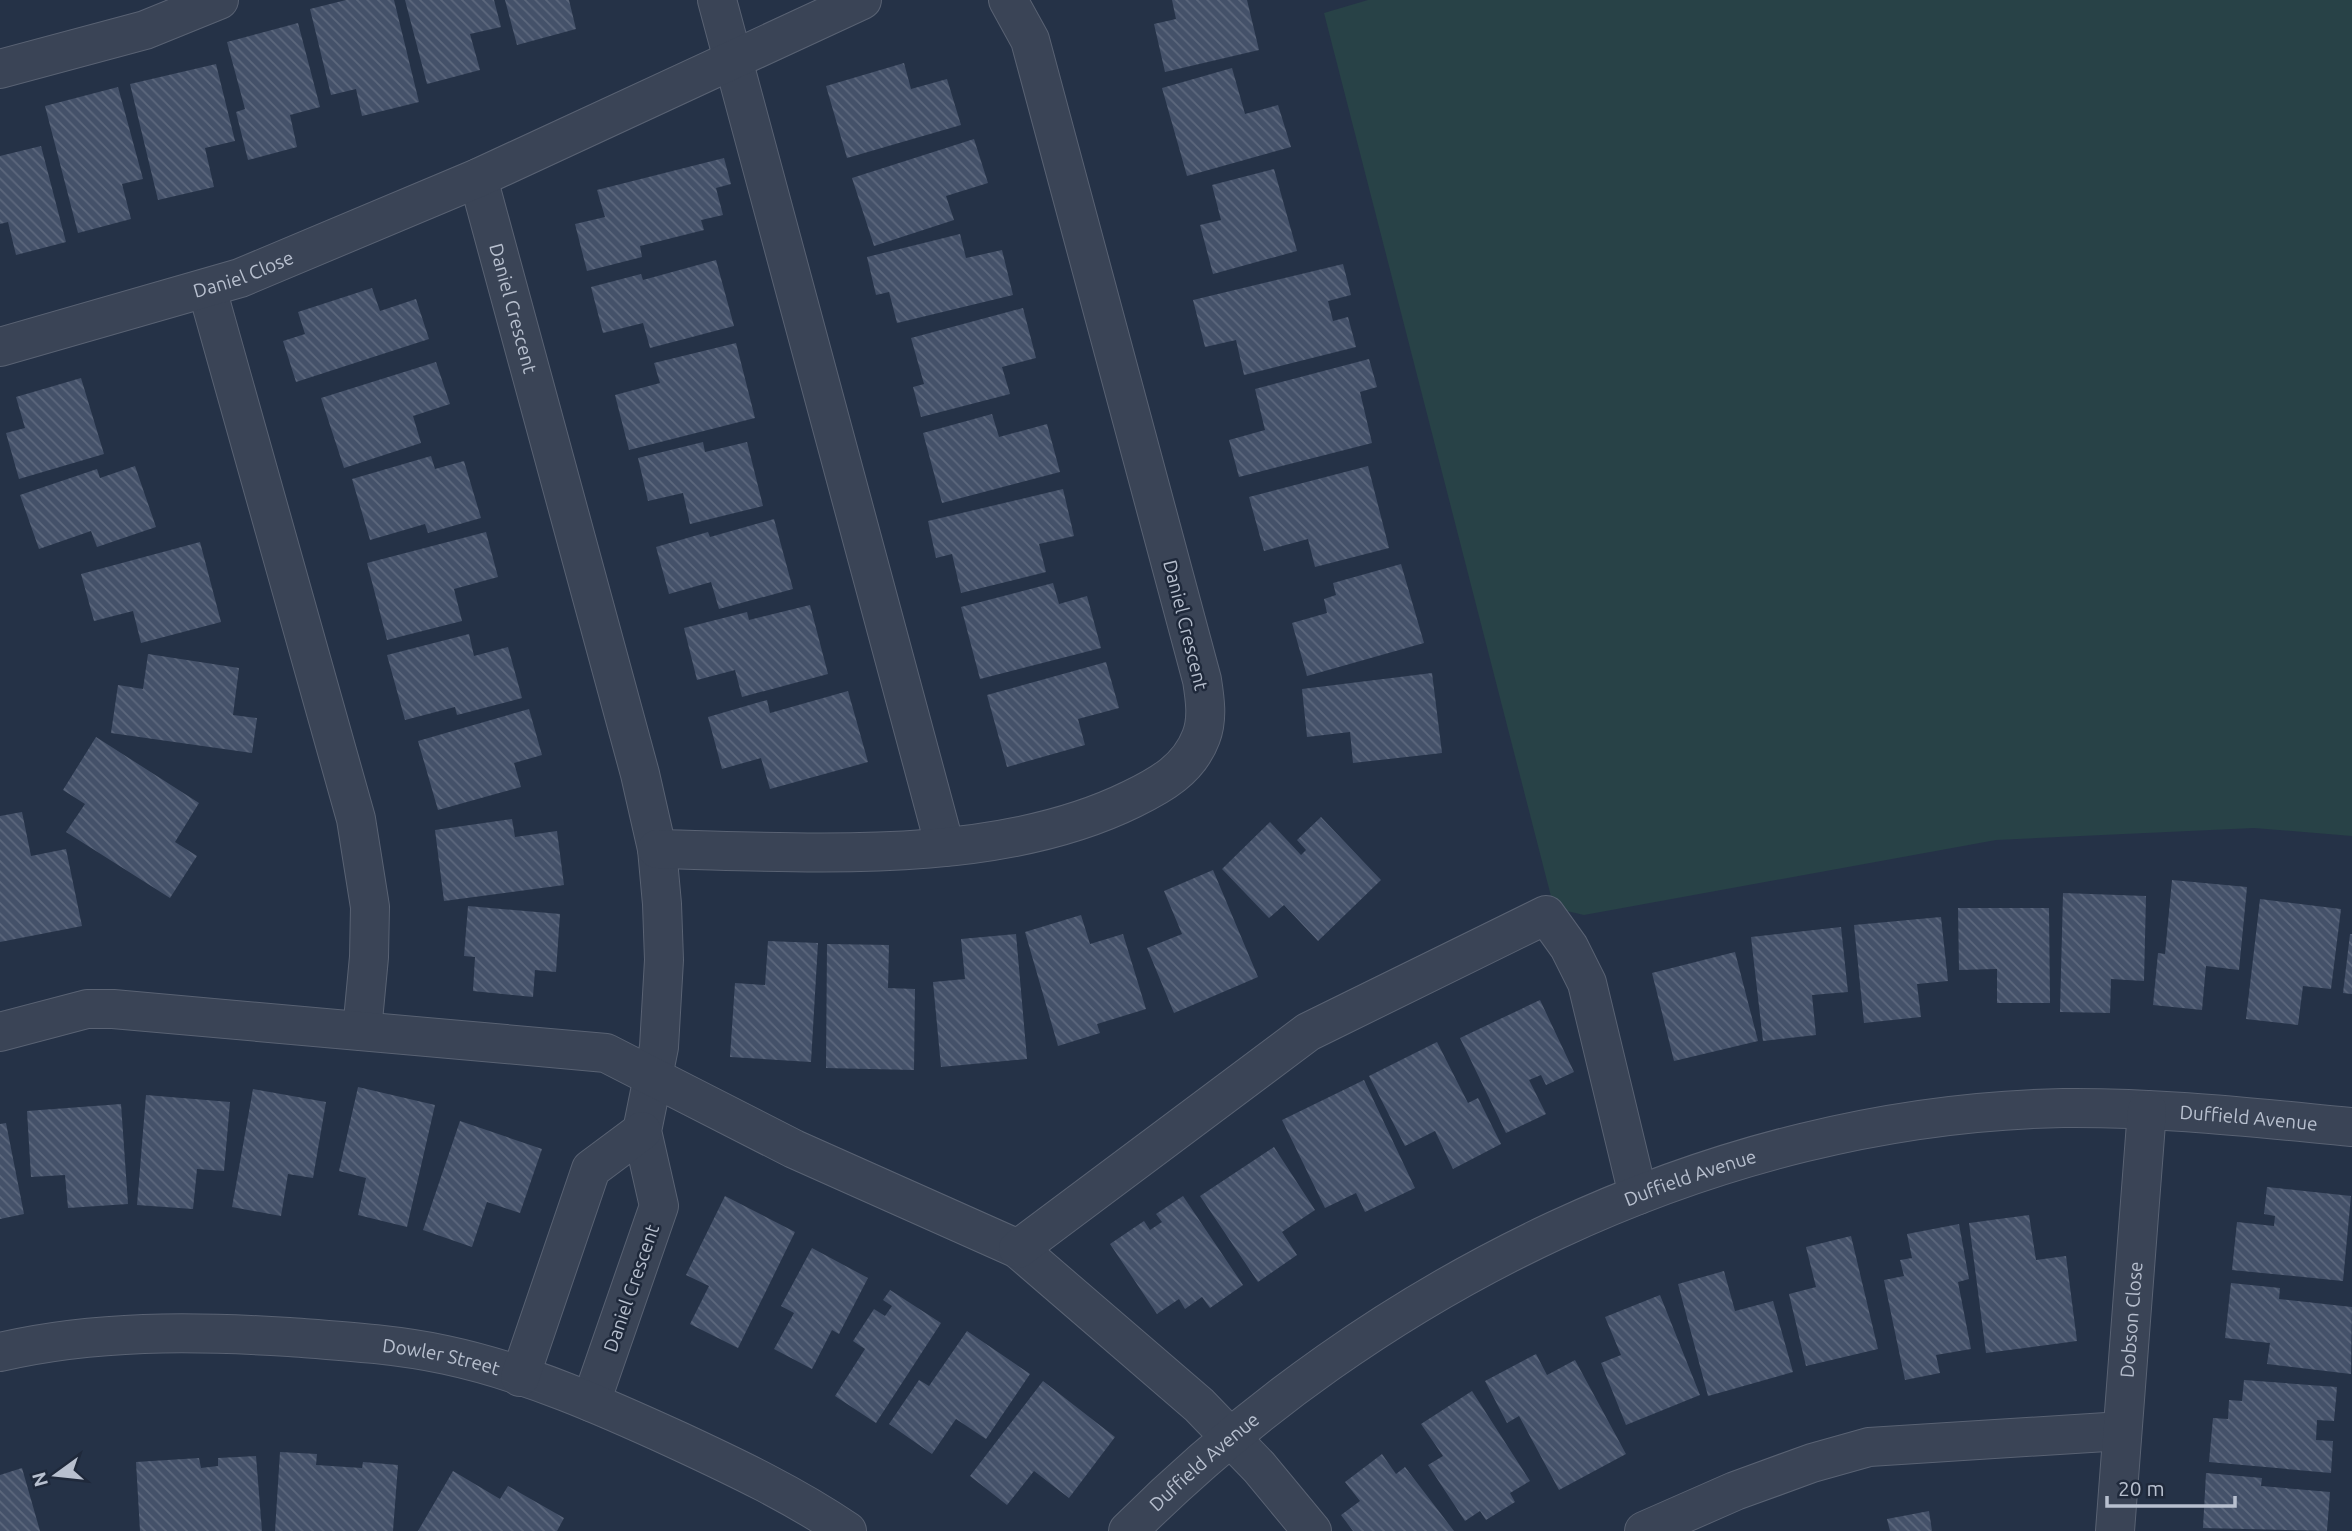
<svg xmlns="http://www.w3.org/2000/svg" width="2352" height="1531" font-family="Ubuntu,sans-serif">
<defs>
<pattern id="building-back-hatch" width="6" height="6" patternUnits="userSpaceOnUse" patternTransform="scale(1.75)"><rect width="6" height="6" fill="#445169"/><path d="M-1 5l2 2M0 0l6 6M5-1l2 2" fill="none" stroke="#5d687d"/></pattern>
</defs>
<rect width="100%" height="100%" fill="#253247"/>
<path fill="#284247" d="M1368 0H2352V836L2254 828 1996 840 1584 915 1554 908 1324 13Z"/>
<path fill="url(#building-back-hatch)" d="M346 0H394L419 102 362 116 356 89 331 95 310 9Z
M405 0H494L501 27 470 34 480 70 427 84Z
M505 0H569L576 29 517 45Z
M1172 0H1247L1259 50 1165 72 1154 24 1176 19Z
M298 23 320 107 290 115 297 147 248 160 236 112 245 109 227 42Z
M904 63 911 89 947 79 961 125 847 158 826 86Z
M216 64 235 141 205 148 214 187 158 200 130 84Z
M1232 68 1245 114 1278 105 1291 147 1187 176 1162 88Z
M118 87 143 179 122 184 131 219 78 233 45 106Z
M974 139 988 183 946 196 954 220 874 246 852 178Z
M41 146 66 242 16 255 8 222 0 224V156Z
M724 158 731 184 716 188 723 215 701 220 704 230 640 246 642 257 587 271 575 224 605 217 597 190Z
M1274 169 1297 251 1213 274 1200 225 1221 220 1212 185Z
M960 234 966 258 1002 250 1013 295 897 323 889 292 876 295 867 257Z
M716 260 734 326 650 348 643 323 603 333 591 287 641 274 643 280Z
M1343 264 1351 295 1328 301 1333 321 1348 317 1356 347 1244 375 1236 340 1205 347 1193 300Z
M372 288 380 311 416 299 429 339 296 382 283 341 305 334 298 312Z
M1023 308 1036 358 1002 367 1010 394 921 417 913 387 924 384 911 338Z
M736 343 755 418 629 450 615 395 660 383 654 363Z
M1369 359 1377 387 1360 392 1372 443 1239 477 1229 440 1265 430 1255 389Z
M436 362 450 404 413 416 421 443 344 468 321 398Z
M81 378 104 454 19 479 6 433 25 428 16 397Z
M992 414 999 437 1047 424 1060 472 942 503 923 433Z
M703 442 705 452 747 442 763 506 690 524 683 493 648 501 638 458Z
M431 456 435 469 464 461 481 518 428 533 425 524 370 540 352 479Z
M135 466 156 527 97 547 91 531 39 549 20 495 97 469 100 478Z
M1368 466 1389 548 1315 567 1308 539 1264 551 1249 497Z
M1063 489 1074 536 1039 544 1046 572 961 593 952 554 936 558 928 521Z
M774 519 793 589 719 609 711 582 669 594 656 547 708 532 710 537Z
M486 532 498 577 454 589 462 621 387 640 367 563Z
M200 542 221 622 141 643 133 611 94 621 81 574Z
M1401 564 1424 643 1307 676 1292 623 1327 613 1324 599 1336 595 1333 583Z
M1053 583 1059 604 1087 596 1101 648 980 679 961 607Z
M810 605 828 674 742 697 735 670 697 680 684 628 747 612 749 620Z
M469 634 474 656 508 647 522 698 457 715 455 707 405 720 387 655Z
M148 654 239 668 233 715 257 718 252 753 111 733 118 685 143 689Z
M1106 662 1119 708 1078 719 1085 745 1007 767 987 695Z
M1432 673 1442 753 1353 763 1350 732 1307 737 1302 689Z
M848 691 868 762 770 789 761 758 722 769 708 717 767 700 770 713Z
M529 709 542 755 514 763 521 787 438 810 418 741Z
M96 737 199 803 175 842 197 856 170 898 66 832 85 804 63 790Z
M22 812 31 856 66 849 82 926 0 942V816Z
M1321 817 1381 880 1318 941 1284 905 1269 918 1222 869 1270 822 1301 855 1306 850 1297 840Z
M512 819 515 837 557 831 564 885 444 901 435 830Z
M1213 870 1258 977 1174 1013 1147 948 1182 934 1164 891Z
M2172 880 2247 887 2239 970 2206 966 2202 1010 2153 1005 2158 953 2165 954Z
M2063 893 2146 896 2144 981 2111 979 2110 1013 2060 1012Z
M2260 899 2341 909 2331 989 2303 986 2298 1025 2246 1019Z
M468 906 560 914 556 972 535 970 533 997 473 991 475 957 464 956Z
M1958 908H2049L2050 1003H1997V969L1959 970Z
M1081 915 1090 944 1123 934 1146 1009 1097 1024 1100 1033 1058 1046 1025 932Z
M1941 917 1948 981 1917 984 1921 1017 1864 1023 1854 925Z
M1841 927 1848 992 1812 995 1816 1035 1763 1041 1751 937Z
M1016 934 1027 1059 941 1067 933 982 965 979 961 939Z
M2350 934H2352V994L2343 993Z
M768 941 818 943 811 1062 730 1057 735 983 765 985Z
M827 944 889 945 888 988 915 989 914 1070 826 1068Z
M1735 952 1758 1041 1674 1061 1652 973Z
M1540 1000 1574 1072 1546 1085 1541 1075 1529 1080 1546 1114 1506 1133 1460 1038Z
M1437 1042 1468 1103 1478 1098 1501 1144 1453 1169 1435 1131 1405 1146 1369 1076Z
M1364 1080 1415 1188 1365 1212 1356 1193 1325 1208 1282 1120Z
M358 1087 435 1105 407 1227 358 1215 366 1178 339 1171Z
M253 1089 326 1102 313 1178 288 1174 281 1216 232 1207Z
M146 1095 230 1102 224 1171 197 1169 193 1209 137 1205Z
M121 1104 128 1204 68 1208 65 1175 31 1177 27 1111Z
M460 1121 542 1149 520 1213 487 1202 472 1247 423 1230Z
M6 1123 24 1214 0 1219V1124Z
M1274 1147 1315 1210 1282 1232 1297 1255 1258 1282 1200 1196Z
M2267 1187 2351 1196 2343 1281 2232 1270 2237 1222 2274 1226 2275 1216 2264 1214Z
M725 1196 795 1232 738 1348 690 1324 709 1286 686 1275Z
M1183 1196 1243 1285 1210 1308 1202 1297 1185 1309 1179 1299 1157 1314 1110 1244 1144 1221 1150 1230 1162 1222 1156 1214Z
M2029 1215 2036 1260 2066 1256 2077 1341 1986 1353 1969 1223Z
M1959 1224 1969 1279 1958 1282 1971 1349 1936 1355 1940 1373 1905 1380 1884 1280 1904 1276 1900 1260 1912 1258 1907 1234Z
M1851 1236 1878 1349 1806 1366 1789 1294 1816 1287 1806 1247Z
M812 1248 868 1278 839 1334 832 1330 812 1369 774 1349 794 1313 781 1306Z
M1724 1271 1735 1311 1773 1301 1793 1372 1708 1396 1678 1284Z
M2231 1283 2280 1288 2279 1299 2352 1307 2351 1374 2267 1364 2270 1343 2225 1338Z
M890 1290 941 1323 876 1423 835 1396 865 1349 853 1341 874 1309 885 1316 892 1306 883 1300Z
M1660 1295 1700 1395 1626 1425 1601 1363 1621 1355 1605 1317Z
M967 1331 1030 1374 986 1439 956 1419 932 1454 889 1424 919 1380 929 1386Z
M1536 1354 1547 1375 1575 1360 1626 1454 1559 1490 1519 1416 1507 1423 1485 1381Z
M2244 1380 2337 1387 2334 1421 2317 1420 2316 1440 2333 1441 2331 1473 2209 1462 2213 1418 2228 1419 2229 1400 2242 1401Z
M1043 1381 1115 1437 1069 1498 1034 1471 1007 1505 970 1476Z
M1472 1391 1530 1481 1510 1493 1515 1502 1486 1520 1480 1511 1465 1521 1428 1465 1443 1456 1421 1424Z
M280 1452 317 1454 316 1465 362 1468 363 1462 398 1465 393 1531H275Z
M1382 1454 1396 1474 1405 1467 1454 1531H1353L1341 1515 1360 1501 1345 1482Z
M256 1456 262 1531H140L136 1462 199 1458 201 1468 218 1466V1458Z
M22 1468 40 1531H0V1475Z
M453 1471 500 1499 508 1486 564 1518 557 1531H418Z
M2206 1473 2262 1478 2261 1486 2330 1492 2327 1531 2203 1528Z
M1929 1511 1932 1531H1890L1887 1519Z"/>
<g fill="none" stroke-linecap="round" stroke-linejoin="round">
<g stroke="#596273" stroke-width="40">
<g id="minor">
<path d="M717 0 945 847"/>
<path d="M0 69 145 30 219 0"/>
<path id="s1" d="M478 178 640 774 657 849 662 904 664 960 659 1047 642 1131 659 1206 591 1402"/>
<path d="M207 289 356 819 370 907 369 957 362 1031"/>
<path id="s2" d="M0 347 240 278 478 178 862 0"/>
<path d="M657 849C808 852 994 867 1132 799 1161 785 1189 769 1201 737 1208 719 1205 699 1202 680L1030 40 1008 0"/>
<path d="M0 1032 87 1009H113L606 1053 794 1149 1018 1249 1199 1405 1259 1467 1312 1531"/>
<path d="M1018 1249 1308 1032 1546 915 1569 947 1587 983 1638 1195"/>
<path id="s3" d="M0 1352C96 1330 191 1331 289 1337 342 1341 394 1344 446 1355 526 1372 605 1407 679 1441 737 1468 794 1495 847 1531"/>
<path d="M520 1377 591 1169 642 1131"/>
<path id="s4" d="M1128 1531C1373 1286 1712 1115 2063 1108 2160 1107 2256 1118 2352 1127"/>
<path d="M1644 1531 1735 1491 1812 1463 1869 1447 2122 1431"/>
<path id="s5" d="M2115 1531 2147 1110"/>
</g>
</g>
<use href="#minor" stroke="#3a4456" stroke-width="38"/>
</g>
<g text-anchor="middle" stroke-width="5" stroke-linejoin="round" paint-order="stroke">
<g font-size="19" fill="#b8c0cf" stroke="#1f293b">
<text dy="7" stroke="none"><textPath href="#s2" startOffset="254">Daniel Close</textPath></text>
<text dy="7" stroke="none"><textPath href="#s1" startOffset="135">Daniel Crescent</textPath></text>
<text transform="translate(1186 625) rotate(76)" y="7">Daniel Crescent</text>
<text dy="7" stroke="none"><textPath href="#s4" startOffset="1237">Duffield Avenue</textPath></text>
<text dy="7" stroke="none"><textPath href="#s4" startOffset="670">Duffield Avenue</textPath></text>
<text transform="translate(631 1288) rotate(-71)" y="7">Daniel Crescent</text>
<text dy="7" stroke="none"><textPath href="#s5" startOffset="212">Dobson Close</textPath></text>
<text dy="7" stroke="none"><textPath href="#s3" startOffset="444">Dowler Street</textPath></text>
<text dy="7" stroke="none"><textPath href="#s4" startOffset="103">Duffield Avenue</textPath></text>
</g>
</g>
<g transform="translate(56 1475) rotate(255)" stroke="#1f293b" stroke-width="5" paint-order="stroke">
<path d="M0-5L12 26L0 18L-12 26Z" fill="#b8c0cf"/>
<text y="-10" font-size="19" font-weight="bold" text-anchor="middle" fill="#b8c0cf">N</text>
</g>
<path d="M2107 1496v10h128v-10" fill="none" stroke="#b8c0cf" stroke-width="3.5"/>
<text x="2118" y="1496" font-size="21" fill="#b8c0cf" stroke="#1f293b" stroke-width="5" paint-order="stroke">20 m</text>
</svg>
